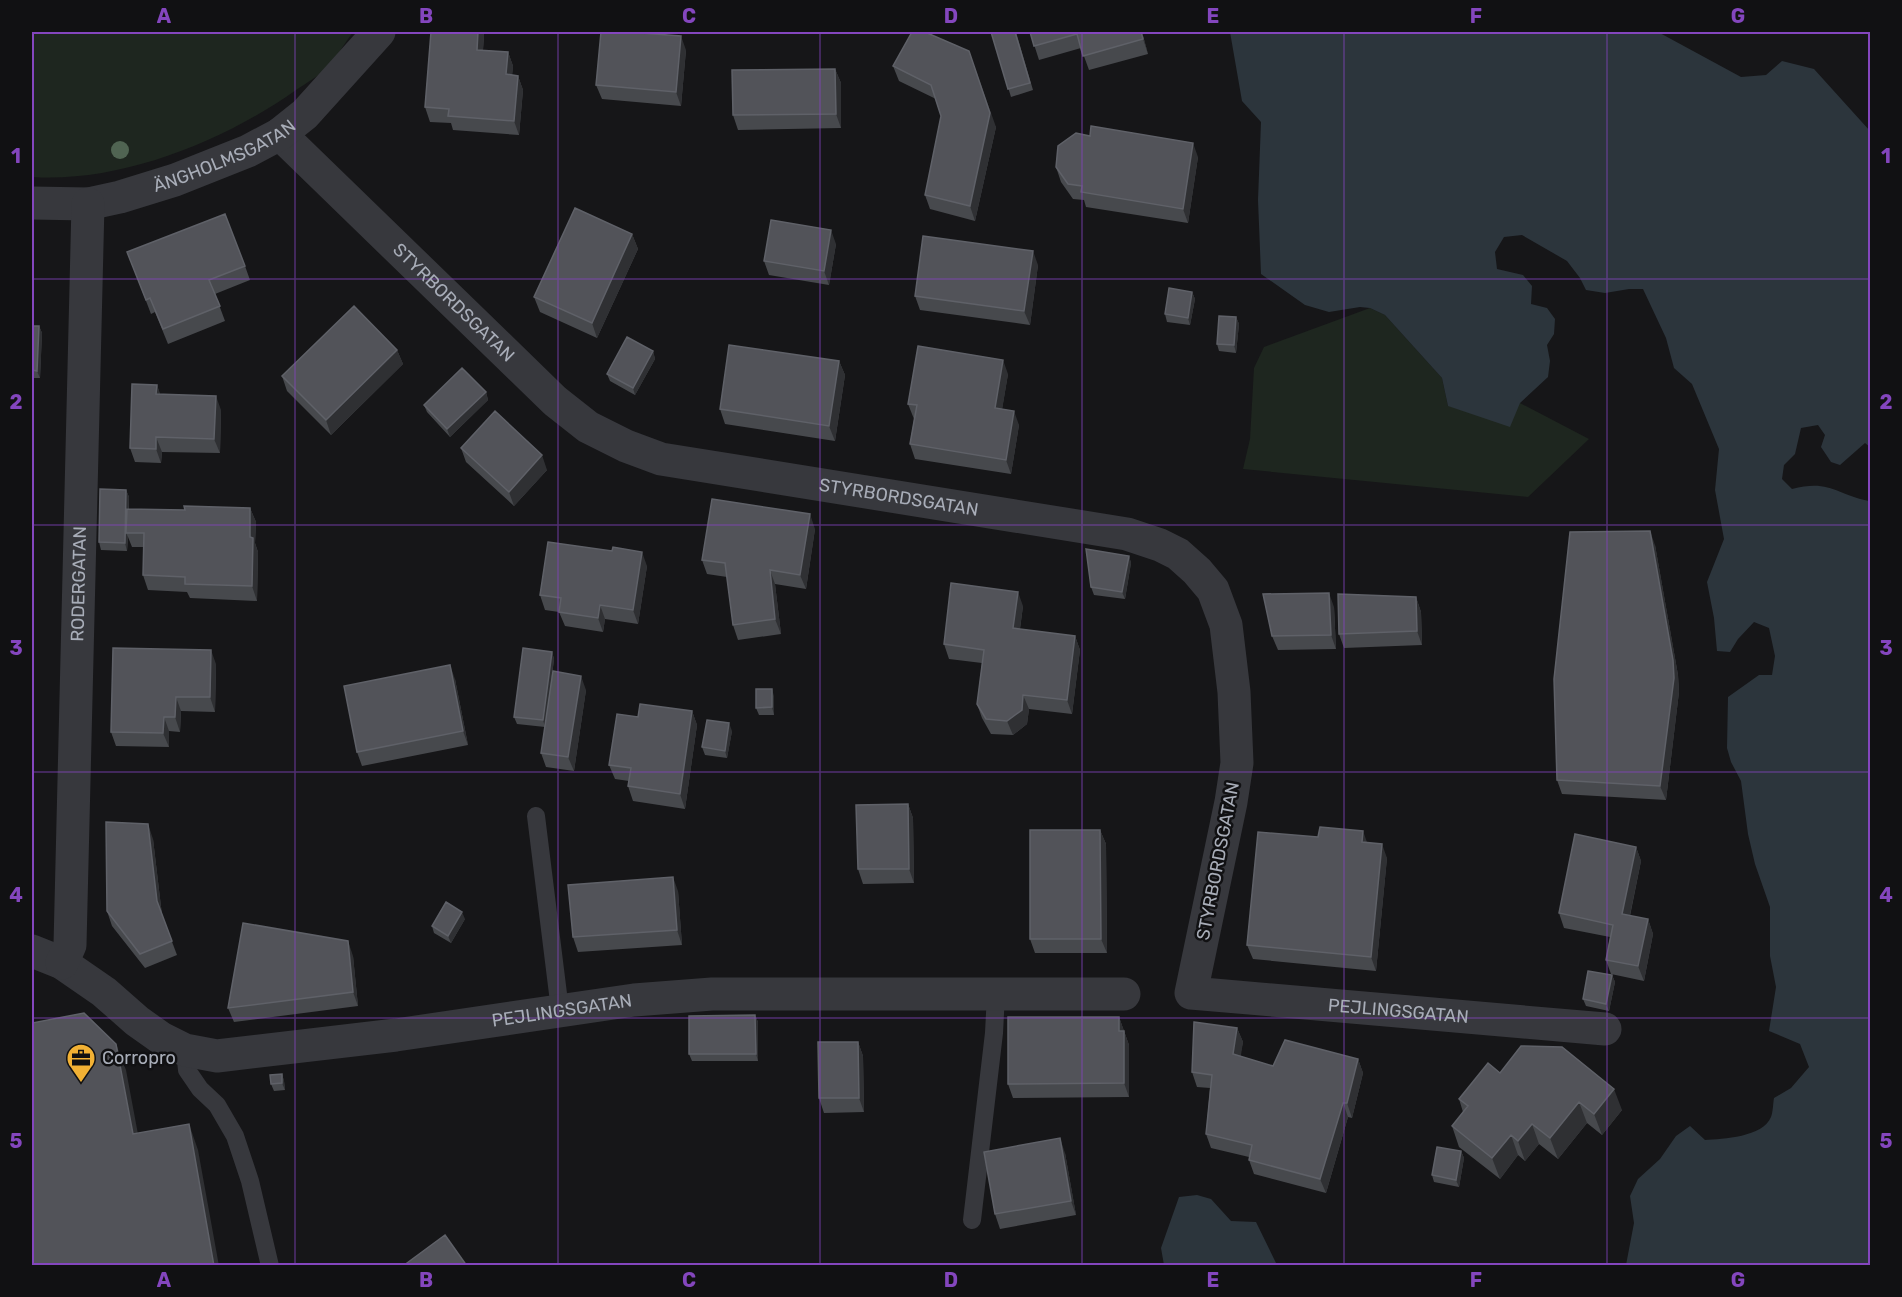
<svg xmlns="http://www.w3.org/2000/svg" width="1902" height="1297" font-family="Rubik,sans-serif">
<rect width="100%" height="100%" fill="#161618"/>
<path fill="#1e261f" d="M32 32H353C345 43 336 58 326 68 318 77 306 83 296 90 224 141 121 183 32 177Z
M1370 308 1385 315 1442 378 1448 406 1520 403 1589 439 1528 497 1243 469 1250 439 1254 368 1264 347Z"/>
<path fill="#2c353c" d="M1230 32H1658L1741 77 1766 75 1782 61 1814 69 1870 131V447L1865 443 1840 465 1831 462 1821 447 1825 435 1818 425 1801 428 1795 454 1784 465 1782 479 1792 489C1829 479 1836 494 1869 501L1870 499V1265H1626L1634 1223 1630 1196 1638 1179 1660 1159 1676 1136 1690 1126 1705 1140C1723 1139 1763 1137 1771 1117 1773 1112 1773 1104 1774 1098L1791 1088 1809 1067 1800 1044 1769 1031 1776 987 1770 956V907L1755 864 1748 834 1741 781 1731 762 1727 748 1728 697 1759 675H1772L1775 656 1769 628 1754 622 1738 639 1730 652 1717 651 1714 618 1707 582 1724 539 1715 490 1719 449 1692 384 1674 368 1666 338 1643 289H1629L1605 293 1586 290 1580 278 1567 261 1522 235 1504 237 1495 252 1497 269 1523 275 1532 286 1531 304 1547 308 1555 319 1554 334 1547 345 1550 361 1548 377 1520 403 1510 427 1448 406 1442 378 1385 315 1370 308 1360 307 1329 312 1305 305 1261 274 1258 200 1261 122 1242 101Z
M1197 1195 1211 1199 1231 1221 1256 1222 1277 1265H1164L1161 1248 1179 1197Z"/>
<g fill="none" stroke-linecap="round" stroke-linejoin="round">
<path stroke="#37383d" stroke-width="18" d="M536 816 560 1010
M185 1050 187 1070 200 1089 217 1105 235 1136 250 1181 270 1266
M972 1220 994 1033 996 994"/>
<g stroke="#37383d" stroke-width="33">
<path id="s1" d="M280 134 555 401 588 427 626 446 661 459 1127 534 1160 545 1178 554 1197 571 1213 590 1226 625 1234 692 1237 763 1231 802 1191 993 1605 1029"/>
<path id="s2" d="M32 203 88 204 120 197 175 180 248 151 280 134 305 114 379 32"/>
<path id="s3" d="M32 951 62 963 104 992 137 1021 161 1038 185 1050 217 1056 396 1035 634 1000 712 994H1124"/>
<path id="s4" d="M62 963 70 945 88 204"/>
</g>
</g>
<circle fill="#506452" cx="120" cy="150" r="9"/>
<path fill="#47494d" d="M431 32H483L484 35 483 50 508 52 513 66 512 75 518 76 523 90 519 135 453 130 451 123 430 122 425 107Z
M912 32 996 127 975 221 930 209 925 195 941 116 936 99 899 81 893 66Z
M991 32H1016L1033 90 1011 97Z
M1030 32H1142L1148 54 1089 70 1081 48 1039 60Z
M686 50 681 106 602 99 596 85Z
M835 69 841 83V128L738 130 733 115Z
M1198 157 1188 223 1086 207 1084 200 1073 199 1061 182 1056 167Z
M632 234 638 249 597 338 540 312 534 297Z
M836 244 829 285 769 275 764 261Z
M1038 265 1030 325 920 310 915 296Z
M245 266 250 280 215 294 225 321 168 344 155 312 151 314 133 267Z
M1192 292 1195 299 1190 325 1167 322 1165 314Z
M1236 317 1239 324 1236 353 1219 351 1217 344Z
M32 326H39L42 333 40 378H32Z
M397 350 403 364 331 435 287 391 282 376Z
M653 351 655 359 635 395 610 381 607 374Z
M839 361 845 375 835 441 725 424 720 409Z
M1008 374 1002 409 1019 425 1011 474 915 459 910 444 914 419 908 404Z
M157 385 160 395 221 410 220 453 162 452 161 463 135 462 130 448Z
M486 392 488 400 450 437 427 412 424 405Z
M461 448 547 470 514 506 466 462Z
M126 490 129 497V509L185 510 250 508 256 522 255 543 258 552 257 601 190 598 187 592 148 590 143 575 144 547H132L128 537 127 551 101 550 99 542Z
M815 529 806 589 775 584 781 634 738 640 733 625 727 577 707 574 702 560Z
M1655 545 1678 675 1679 692 1666 800 1562 794 1557 780Z
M612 551 647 566 638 624 605 619 603 632 565 626 559 612 545 610 540 595Z
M1129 556 1131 563 1125 599 1094 595 1091 587Z
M1416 597 1421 612 1422 645 1344 648 1339 634Z
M1023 606 1020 629 1075 636 1080 650 1072 714 1029 709 1027 724 1013 735 991 734 982 718 977 704 982 663 949 659 944 644Z
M1334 607 1336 649 1278 650 1272 636Z
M552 652 554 659 551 685 586 690 574 771 546 767 541 753 545 727 517 724 514 717Z
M216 664 215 712 181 711 180 732 169 731V747L116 746 111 732Z
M455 679 468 745 362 766 357 752Z
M774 696V715H759L756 708Z
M692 711 697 725 685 809 633 801 628 786 629 781 615 779 609 765 638 717Z
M732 731 727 758 705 755 702 747Z
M908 804 913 818 914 883 863 884 858 869Z
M1100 830 1106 844 1107 953H1035L1030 939Z
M153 839 162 915 177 955 145 968 112 926 107 911Z
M1367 842 1387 858 1376 971 1253 959 1247 945Z
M1636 847 1641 861 1630 916 1648 919 1653 934 1644 981 1611 974 1606 960 1610 937 1564 928 1559 913Z
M678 891 682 945 578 952 573 937Z
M465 919 451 943 434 933 432 926Z
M353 956 358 1006 234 1022 228 1008Z
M1612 975 1615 982 1609 1011 1586 1006 1583 999Z
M755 1015 758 1022V1061H692L689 1054Z
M1119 1017 1129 1045V1097L1013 1098 1008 1084Z
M1237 1028 1243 1042 1240 1056 1273 1066 1358 1059 1363 1073 1352 1118 1348 1117 1326 1193 1254 1174 1249 1160V1157L1211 1148 1206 1134 1210 1088 1197 1087 1192 1072Z
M858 1042 863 1056 864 1112 824 1113 819 1098Z
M1500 1073 1622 1110 1602 1135 1587 1123 1558 1159 1539 1144 1525 1161 1518 1155 1500 1179 1459 1147 1452 1126 1463 1112 1459 1099Z
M282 1074 284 1081 285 1090 274 1091 271 1084Z
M1461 1151 1464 1158 1459 1187 1434 1182 1432 1175Z
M1065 1153 1076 1215 1000 1229 995 1214Z"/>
<path fill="#2f3033" d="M478 32H483L484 35 482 64 477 50Z
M1141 32H1142L1148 54 1143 39Z
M681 36 686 50 681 106 676 92Z
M969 51 996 127 975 221 970 206Z
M508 52 513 66 511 89 506 74Z
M835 69 841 83V128L836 114Z
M518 76 523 90 519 135 514 121Z
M1193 143 1198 157 1188 223 1183 209Z
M831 230 836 244 829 285 824 271Z
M632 234 638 249 597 338 592 323Z
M1033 251 1038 265 1030 325 1024 311Z
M1192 292 1195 299 1190 325 1188 318Z
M1236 317 1239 324 1236 353 1234 345Z
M39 326 42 333 40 378 37 371Z
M397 350 403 364 331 435 326 420Z
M653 351 655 359 635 395 633 388Z
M1003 360 1008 374 1000 422 995 408Z
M839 361 845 375 835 441 829 426Z
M157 385 162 399 156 394Z
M486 392 488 400 450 437 447 429Z
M216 396 221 410 220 453 214 439Z
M1014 411 1019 425 1011 474 1006 460Z
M156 437 162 452 161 463 156 449Z
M542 455 547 470 514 506 509 492Z
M126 490 129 497 128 533H126L128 537 127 551 125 543Z
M250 508 256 522 255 543 258 552 257 601 252 586 250 537Z
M810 514 815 529 806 589 800 575Z
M1650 531 1655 545 1678 675 1679 692 1666 800 1660 786Z
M642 552 647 566 638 624 633 610Z
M1129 556 1131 563 1125 599 1122 592Z
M770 570 775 584 781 634 775 619Z
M1018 592 1023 606 1018 643 1013 628Z
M1329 593 1334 607 1336 649 1331 635Z
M1416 597 1421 612 1422 645 1417 631Z
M600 605 605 619 603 632 598 618Z
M1075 636 1080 650 1072 714 1067 700Z
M211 650 216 664 215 712 210 697Z
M552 652 554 659 545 727 543 720Z
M450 665 455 679 468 745 463 731Z
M581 676 586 690 574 771 568 757Z
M772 689 774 696V715L772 707Z
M1023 695 1029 709 1027 724 1013 735 1007 721Z
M176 697 181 711 180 732 175 717Z
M692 711 697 725 685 809 680 794Z
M164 717 169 731V747L163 733Z
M729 723 732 731 727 758 725 751Z
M908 804 913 818 914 883 909 869Z
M148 824 153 839 162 915 177 955 157 901Z
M1100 830 1106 844 1107 953 1101 939Z
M1363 831 1368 845 1362 842Z
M1382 844 1387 858 1376 971 1371 957Z
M1636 847 1641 861 1627 929 1622 914Z
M673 877 678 891 682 945 677 930Z
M462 912 465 919 451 943 448 936Z
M1648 919 1653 934 1644 981 1638 966Z
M348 941 353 956 358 1006 353 992Z
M1612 975 1615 982 1609 1011 1606 1004Z
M755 1015 758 1022V1061L756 1054Z
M1119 1017 1124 1031H1119Z
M1237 1028 1243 1042 1239 1068 1233 1054Z
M1124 1031 1129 1045V1097L1124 1083Z
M858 1042 863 1056 864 1112 859 1098Z
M116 1044 126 1070 143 1161 133 1134Z
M1358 1059 1363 1073 1352 1118 1347 1103Z
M282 1074 284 1081 285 1090 282 1083Z
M1614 1089 1622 1110 1602 1135 1594 1114Z
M1579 1102 1587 1123 1558 1159 1550 1138Z
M1343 1103 1348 1117 1326 1193 1320 1179Z
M189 1124 198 1150 219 1266H214Z
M1532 1124 1539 1144 1525 1161 1518 1141Z
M1511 1135 1518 1155 1500 1179 1492 1158Z
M1060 1138 1065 1153 1076 1215 1071 1201Z
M1461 1151 1464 1158 1459 1187 1456 1180Z"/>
<path fill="#525359" stroke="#5f6168" stroke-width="1.5" d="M431 32H478L477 50 508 52 506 74 518 76 514 121 448 116 449 109 425 107Z
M601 32H628L681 36 676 92 596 85Z
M912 32H925L969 51 990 113 970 206 925 195 941 116 931 85 893 66Z
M991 32H1015L1030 83 1008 89Z
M1030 32H1141L1143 39 1083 56 1077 34 1034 46Z
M835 69 836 114 733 115 732 70Z
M1091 126 1193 143 1183 209 1081 192 1082 186 1068 184 1056 167 1058 146 1076 133 1090 136Z
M575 208 632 234 592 323 534 297Z
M225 214 245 266 209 280 220 306 163 329 150 298 146 300 127 252Z
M771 220 831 230 824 271 764 261Z
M923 236 1033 251 1024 311 915 296Z
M1169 288 1192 292 1188 318 1165 314Z
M354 306 397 350 326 420 282 376Z
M1219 316 1236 317 1234 345 1217 344Z
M32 326H39L37 371 32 370Z
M627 337 653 351 633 388 607 374Z
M729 345 839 361 829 426 720 409Z
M918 346 1003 360 995 408 1014 411 1006 460 910 444 917 405 908 404Z
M462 368 486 392 447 429 424 405Z
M132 384 157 385 156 394 216 396 214 439 156 437V449L130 448Z
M495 411 542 455 509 492 461 448Z
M100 489 126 490 125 543 99 542Z
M712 499 810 514 800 575 770 570 775 619 733 625 725 563 702 560Z
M184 506 250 508V537L253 538 252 586 185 584V577L143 575 144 533H126L127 509 185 510Z
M1650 531 1673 660 1674 678 1660 786 1557 780 1554 679 1570 532Z
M548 542 612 551 613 547 642 552 633 610 600 605 598 618 559 612 561 598 540 595Z
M1086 549 1129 556 1122 592 1091 587Z
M951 583 1018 592 1013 628 1075 636 1067 700 1023 695 1022 710 1007 721 986 719 977 704 984 650 944 644Z
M1329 593 1331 635 1272 636 1263 594Z
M1338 594 1416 597 1417 631 1339 634Z
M113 648 211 650 210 697H176L175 717H164L163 733 111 732Z
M523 648 552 652 543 720 514 717Z
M450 665 463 731 357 752 344 686Z
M553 671 581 676 568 757 541 753Z
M756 689H772V707L756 708Z
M640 704 692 711 680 794 628 786 631 768 609 765 617 714 638 717Z
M707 720 729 723 725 751 702 747Z
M908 804 909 869H858L856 805Z
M106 822 148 824 157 901 172 941 140 954 107 911Z
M1320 827 1363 831 1362 842 1382 844 1371 957 1247 945 1258 832 1318 837Z
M1030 830H1100L1101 939H1030Z
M1575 834 1636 847 1622 914 1648 919 1638 966 1606 960 1613 925 1559 913Z
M673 877 677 930 573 937 568 885Z
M446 902 462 912 448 936 432 926Z
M243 923 348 941 353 992 228 1008Z
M1588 971 1612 975 1606 1004 1583 999Z
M84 1013 116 1044 133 1134 189 1124 214 1266H32V1023Z
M755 1015 756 1054H689V1016Z
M1008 1017H1119V1031H1124V1083L1008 1084Z
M1194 1022 1237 1028 1233 1054 1273 1066 1285 1040 1358 1059 1347 1103H1343L1320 1179 1249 1160 1252 1145 1206 1134 1212 1075 1192 1072Z
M818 1042H858L859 1098H819Z
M1521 1046 1562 1047 1614 1089 1594 1114 1579 1102 1550 1138 1532 1124 1518 1141 1511 1135 1492 1158 1452 1126 1468 1106 1459 1099 1488 1063 1500 1073Z
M282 1074V1083L271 1084 270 1075Z
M1060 1138 1071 1201 995 1214 984 1152Z
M1437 1147 1461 1151 1456 1180 1432 1175Z
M445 1235 467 1266H403Z"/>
<path fill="none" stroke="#8446be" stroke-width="1.5" stroke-opacity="0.55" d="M295 32V1266M558 32V1266M820 32V1266M1082 32V1266M1344 32V1266M1607 32V1266M32 279H1870M32 525H1870M32 772H1870M32 1018H1870"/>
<defs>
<g id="office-pin" transform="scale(1.5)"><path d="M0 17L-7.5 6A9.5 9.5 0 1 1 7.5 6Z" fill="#f2b134" stroke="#111113"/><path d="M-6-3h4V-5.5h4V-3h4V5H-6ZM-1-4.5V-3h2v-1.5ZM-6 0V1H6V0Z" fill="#111"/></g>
</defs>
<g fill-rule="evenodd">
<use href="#office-pin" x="81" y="1058"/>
</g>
<g text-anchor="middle" stroke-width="5" stroke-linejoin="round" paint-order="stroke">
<g font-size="18" fill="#a8adb8" stroke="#111113">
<text dy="6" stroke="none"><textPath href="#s2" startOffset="201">ÄNGHOLMSGATAN</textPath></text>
<text dy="6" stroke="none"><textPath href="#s1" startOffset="242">STYRBORDSGATAN</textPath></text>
<text dy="6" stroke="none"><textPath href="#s1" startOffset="746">STYRBORDSGATAN</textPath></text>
<text dy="6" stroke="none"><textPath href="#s4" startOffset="381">RODERGATAN</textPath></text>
<text transform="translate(1218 861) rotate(-79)" y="6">STYRBORDSGATAN</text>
<text dy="6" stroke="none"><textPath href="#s3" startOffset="564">PEJLINGSGATAN</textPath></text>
<text dy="6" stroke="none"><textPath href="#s1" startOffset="1701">PEJLINGSGATAN</textPath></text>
</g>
<g font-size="18" fill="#a8adb8" stroke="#111113" text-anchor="start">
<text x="102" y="1064">Corropro</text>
</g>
</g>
<rect width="1902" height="1297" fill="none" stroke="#111113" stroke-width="66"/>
<rect x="33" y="33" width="1836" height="1231" fill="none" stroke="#8446be" stroke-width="2"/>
<g font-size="20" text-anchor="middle" font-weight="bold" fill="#8446be">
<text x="164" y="23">A</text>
<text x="426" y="23">B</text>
<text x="689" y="23">C</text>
<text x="951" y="23">D</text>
<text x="1213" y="23">E</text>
<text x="1476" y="23">F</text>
<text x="1738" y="23">G</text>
<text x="16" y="163">1</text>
<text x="1886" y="163">1</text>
<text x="16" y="409">2</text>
<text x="1886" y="409">2</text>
<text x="16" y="655">3</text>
<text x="1886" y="655">3</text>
<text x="16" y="902">4</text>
<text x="1886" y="902">4</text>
<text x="16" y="1148">5</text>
<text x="1886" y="1148">5</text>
<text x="164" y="1287">A</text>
<text x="426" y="1287">B</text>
<text x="689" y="1287">C</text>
<text x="951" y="1287">D</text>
<text x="1213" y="1287">E</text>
<text x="1476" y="1287">F</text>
<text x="1738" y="1287">G</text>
</g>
</svg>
